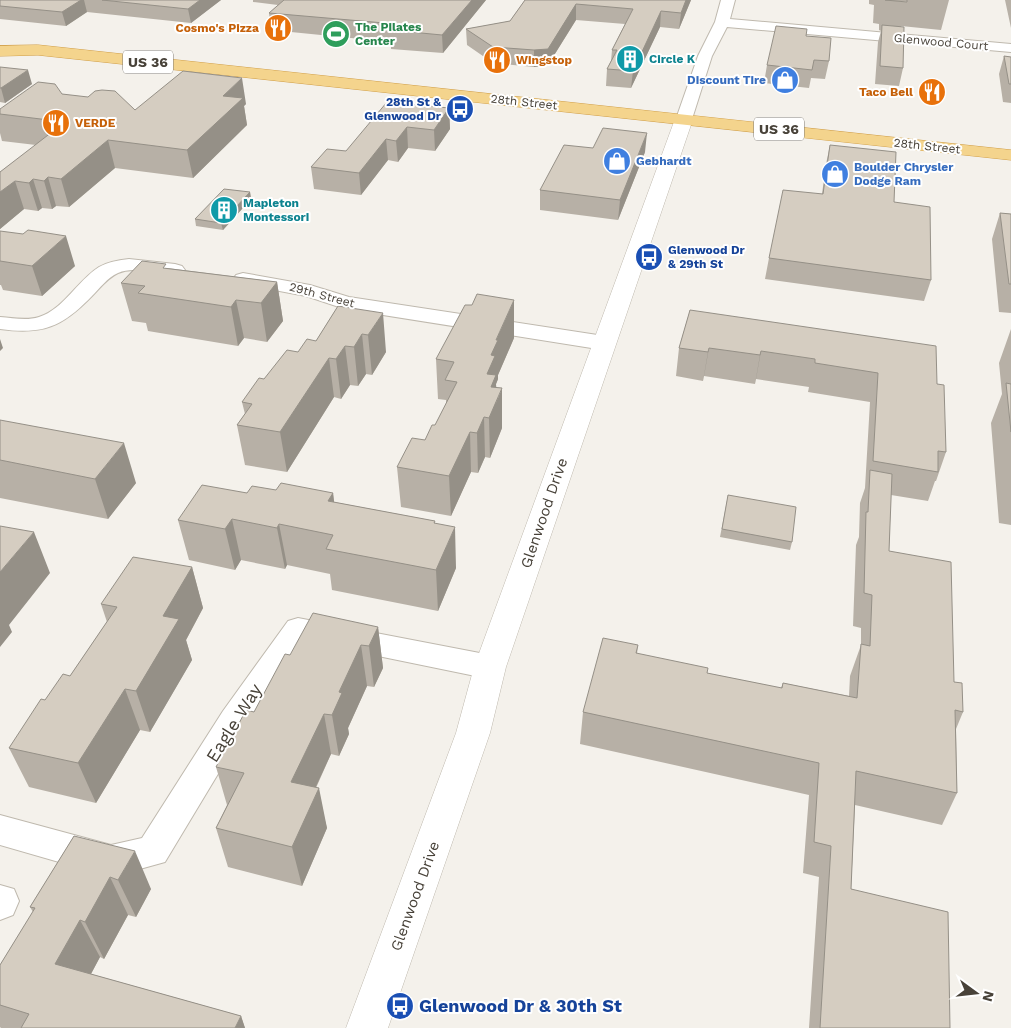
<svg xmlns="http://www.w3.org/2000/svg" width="1011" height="1028" font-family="'Work Sans',sans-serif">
<rect width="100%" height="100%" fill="#f4f1eb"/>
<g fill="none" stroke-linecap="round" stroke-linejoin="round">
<g stroke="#bfb9ae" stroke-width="2">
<path id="minor" d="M721 0H735L730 19 1011 44V52L727 27 712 56 692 119 690 122H678L676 119 698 56 715 22Z
M129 259 175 264 182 266 185 270 182 274C161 279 139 264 118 273 107 278 100 288 92 296 62 327 43 335 0 329V317C13 318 27 321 39 317 64 309 77 281 99 267 108 262 119 260 129 259Z
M243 273 310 285 349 297 604 336 612 338 615 343 612 348 604 350 345 309 306 296 236 283 233 279 236 275Z
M298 618 490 655 501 659 505 667 501 675 490 679 305 641 245 729 165 862 111 877 0 845V815L111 845 142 838 223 711 288 621Z
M0 885 14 889 19 901 13 915 0 920Z"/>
</g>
<g stroke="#bfb9ae" stroke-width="1">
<path id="tertiary" d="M684 114 690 115 693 119 506 667 490 733 388 1028H346L456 733 474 667 675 119 678 115Z"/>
</g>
<g stroke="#d19f48" stroke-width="1">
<path id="trunk" d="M38 45 1011 150V160L38 55 0 56V46Z"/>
</g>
<use href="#minor" fill="#fff" fill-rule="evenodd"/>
<use href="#tertiary" fill="#fff" fill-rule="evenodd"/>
<use href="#trunk" fill="#f4d48d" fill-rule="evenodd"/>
</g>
<path fill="#b7b0a6" d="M0 0H221L191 23 87 12 66 26 0 19Z
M253 0H486L443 53 391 49V42L271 30 269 13 278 5 253 2Z
M525 0H691L679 29 660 27 631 88 606 86 607 69 611 61 612 50 625 24 576 20 548 65 534 67 493 63 467 45 466 29 510 21Z
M869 0H949L941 30 901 26 903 68 899 86 875 84 878 42 881 31 879 30V24L873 23 874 5 869 4Z
M1005 0H1011V28Z
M806 36 829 61 825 79 811 78 809 88 764 83 767 65Z
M1004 56 1011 57V103L1003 102 999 74Z
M0 67 32 84 5 103 0 102Z
M62 94 135 110 246 104 244 106 247 125 193 178 115 168 69 207 56 206 52 209 42 208 38 211 24 209 0 229V172L36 145 2 141 0 133V109Z
M449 108 450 129 435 151 408 148 398 162 388 160 361 195 314 189 311 167 346 151Z
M830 145 894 202 931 280 924 301 765 279 769 258 822 194 826 164Z
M645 152 618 220 540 210V190Z
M250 192 251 199 223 230 196 226 195 219Z
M1000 213 1011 214V313L999 312 992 239Z
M0 231 75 266 42 296 3 290 1 285H0Z
M167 268 277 282 283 321 267 342 244 338 238 346 148 331 146 323 132 321 121 283Z
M338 306 386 352 372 375 366 374 358 386 350 385 341 399 334 397 287 472 245 465 237 425 245 414 242 402 264 379 298 352 316 341Z
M690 310 937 384 946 452 936 481H935L928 501 891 495 889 551 954 682 963 712 956 729 957 793 942 825 855 805 851 889 950 1028H809L819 877 803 873 809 795 580 744 583 712 638 645 637 654 707 673 781 688 783 683 849 696 850 676 861 645V628L853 626 856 545 859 537 860 503 865 488 870 402 808 392 809 387 756 379 755 384 704 376 703 381 676 376 679 348Z
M1011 329V525L999 523 991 423 1002 394 999 363Z
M514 338 498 375V379L496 384 502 428 490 458 485 457 478 473 471 472 451 516 401 507 397 467 425 440 435 425 446 404V400L438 399 436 359Z
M0 420 136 483 108 519 0 498Z
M276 490 333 493 334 502 435 521V523L456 568 438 611 332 590 330 574 287 565 285 569 241 560 235 570 189 560 178 520 247 493Z
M728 495 792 542 790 550 720 537Z
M192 567 203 608 186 640 192 660 150 732 140 730 96 803 29 787 9 748 45 700 70 676 107 622 101 604Z
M378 627 383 668 374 687 367 686 348 728 349 734 339 756 331 754 316 788 327 828 302 886 228 867 216 828 227 805 216 767 254 712 290 655Z
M74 836 151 889 136 917 128 915 104 959 100 957 91 974 241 1016 245 1028H1L0 1027V965L33 912 30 907Z"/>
<path fill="#959087" d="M81 0H84L87 12 66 26 62 12Z
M200 0H221L191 23 188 9Z
M472 0H486L443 53 442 35Z
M686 0H691L679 29 681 13Z
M576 4V20L548 65 534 67V50Z
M661 11 660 27 631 88 633 71Z
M28 70 32 84 5 103 1 88Z
M242 78 246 104 244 106 247 125 193 178 187 150 223 96Z
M449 108 450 129 435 151 434 130Z
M407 127 408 148 398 162 396 141Z
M647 133 645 152 618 220 620 200Z
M386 139 388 160 361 195 359 173Z
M108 140 115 168 69 207 61 179Z
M48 177 56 206 52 209 44 181Z
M33 179 42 208 38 211 29 183Z
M15 181 24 209 0 229V192Z
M250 192 251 199 223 230 221 223Z
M66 236 75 266 42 296 32 266Z
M277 282 283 321 267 342 261 303Z
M236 300 244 338 238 346 231 307Z
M514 300V338L498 375V379L496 384V403L502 388V428L490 458 489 418 487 374 491 355 496 340Z
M383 313 386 352 372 375 368 335Z
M362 334 366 374 358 386 354 347Z
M0 339 3 348 0 351Z
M345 346 350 385 341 399 336 359Z
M709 348 704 376 703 381 708 352Z
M761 351 756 379 755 384 760 355Z
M329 358 334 397 287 472 280 432Z
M484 417 485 457 478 473 477 433Z
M470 432 471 472 451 516 449 476Z
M124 443 136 483 108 519 95 479Z
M333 493 338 533 328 501Z
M232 519 241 560 235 570 225 529Z
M279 524 287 565 285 569 277 528Z
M455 527 456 568 438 611 436 570Z
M34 532 50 573 9 625 12 632 0 647V572Z
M192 567 203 608 186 640 192 660 150 732 136 691 163 616Z
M378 627 383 668 374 687 369 646Z
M361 645 367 686 348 728 349 734 339 756 332 715 339 692Z
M125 689 140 730 96 803 78 763Z
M324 714 331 754 300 821 291 782Z
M319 788 327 828 302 886 292 847Z
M135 851 151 889 136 917 118 880Z
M110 877 128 915 104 959 85 922Z
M80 920 100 957 77 1000 55 964Z
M241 1016 245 1028H235Z"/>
<path fill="#d5cdc1" stroke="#959087" d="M0 0H81L62 12 0 6Z
M102 0H200L188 9Z
M284 0H472L442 35 390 30 396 24 269 13Z
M525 0H686L681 13 661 11 633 71 607 69 617 50H612L633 9 576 4 548 49 534 50 493 47 466 29 510 21Z
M885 0H907V2Z
M882 25 904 27 903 68 880 66Z
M776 26 807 29 806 36 831 38 829 61 814 60 812 70 767 65Z
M1004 56 1011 57V84H1009Z
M0 67 28 70 1 88H0Z
M183 71 242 78 223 96 243 98 187 150 108 140 61 179 48 177 44 181 33 179 29 183 15 181 0 192V172L65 122 0 114V109L38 82 55 84 62 94 88 97 95 91 102 90 115 91 135 110Z
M387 102 449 108 434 130 407 127 396 141 386 139 359 173 311 167 327 149 346 151Z
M603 128 647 133 620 200 540 190 564 145 593 148Z
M830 145 896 152 894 202 930 207 931 280 769 258 783 190 823 194Z
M224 189 250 192 221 223 195 219Z
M1000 213 1011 214V284H1009Z
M28 230 66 236 32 266 0 261V231L23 234Z
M142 261 166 264 163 268 277 282 261 303 236 300 231 307 138 293 145 286 121 283Z
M477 294 514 300 496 340H498L491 355 495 356 487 374 496 375 491 387 502 388 489 418 484 417 477 433 470 432 449 476 397 467 412 438 425 440 432 425H435L457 382 445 380 454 362 436 359 465 305H472Z
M338 306 383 313 368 335 362 334 354 347 345 346 336 359 329 358 280 432 237 425 252 404 242 402 259 378 264 379 287 350 298 352 307 339 316 341Z
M690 310 936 346 937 384 944 385 946 452 938 451V472L873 461 878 373 815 363V359L761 351 760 355 709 348 708 352 679 348Z
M1006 383 1011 384V432Z
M0 420 124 443 95 479 0 460Z
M870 470 892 474 889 551 951 562 954 682 962 683 963 712 955 710 957 793 856 771 851 889 948 912 950 1028H820L831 846 814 842 819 763 583 712 603 638 638 645 636 653 708 668 707 673 782 688 783 683 857 698 861 644 870 646 872 595 864 593 866 512H868Z
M281 483 333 493 328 501 435 521 434 523 455 527 436 570 326 549 333 535 279 524 277 528 232 519 225 529 178 520 202 485 247 493 252 486 276 490Z
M728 495 796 507 792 542 722 529Z
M0 526 34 532 0 572Z
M133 557 192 567 163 616 179 619 136 691 125 689 78 763 9 748 41 699 45 700 63 674 70 676 117 607 101 604Z
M313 613 378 627 369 646 361 645 339 692 342 693 332 715 324 714 291 782 319 788 292 847 216 828 244 773 216 767 246 710 254 712 285 654 290 655Z
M74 836 135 851 118 880 110 877 85 922 80 920 55 964 241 1016 235 1028H21L29 1014 0 1005V965L35 908 30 907Z"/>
<defs>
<g id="restaurant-disc" transform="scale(1.4375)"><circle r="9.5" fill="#e8710a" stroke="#fff"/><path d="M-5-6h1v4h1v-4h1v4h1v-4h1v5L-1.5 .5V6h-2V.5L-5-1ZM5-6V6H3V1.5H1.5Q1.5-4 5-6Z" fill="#fff"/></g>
<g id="stadium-disc" transform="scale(1.4375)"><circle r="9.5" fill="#2e9e5b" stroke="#fff"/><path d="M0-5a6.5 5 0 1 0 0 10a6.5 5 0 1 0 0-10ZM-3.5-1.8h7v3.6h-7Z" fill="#fff"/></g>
<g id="building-disc" transform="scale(1.4375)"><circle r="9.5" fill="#0f9aa8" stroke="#fff"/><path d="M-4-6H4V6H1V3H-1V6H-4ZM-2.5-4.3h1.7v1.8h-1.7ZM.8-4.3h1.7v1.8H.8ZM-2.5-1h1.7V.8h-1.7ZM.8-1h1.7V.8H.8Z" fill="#fff"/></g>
<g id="shop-disc" transform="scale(1.4375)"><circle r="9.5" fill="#3f7fe0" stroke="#fff"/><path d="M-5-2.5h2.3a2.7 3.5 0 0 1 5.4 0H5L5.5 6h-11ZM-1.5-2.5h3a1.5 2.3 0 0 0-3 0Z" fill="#fff"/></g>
<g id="bus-disc" transform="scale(1.4375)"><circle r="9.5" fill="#1a4fb4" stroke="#fff"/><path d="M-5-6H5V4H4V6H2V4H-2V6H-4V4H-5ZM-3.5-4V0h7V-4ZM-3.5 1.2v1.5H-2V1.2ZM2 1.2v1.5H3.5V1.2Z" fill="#fff"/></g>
</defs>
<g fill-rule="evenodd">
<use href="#restaurant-disc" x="278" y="28"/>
<use href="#stadium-disc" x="336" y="34"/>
<use href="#building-disc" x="630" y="59"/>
<use href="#restaurant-disc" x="497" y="60"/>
<use href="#shop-disc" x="785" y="80"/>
<use href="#restaurant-disc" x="932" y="92"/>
<use href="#bus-disc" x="460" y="109"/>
<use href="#restaurant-disc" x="56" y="123"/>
<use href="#shop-disc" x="617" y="161"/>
<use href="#shop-disc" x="835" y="174"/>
<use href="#building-disc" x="224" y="210"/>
<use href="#bus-disc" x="649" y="257"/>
<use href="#bus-disc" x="400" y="1006"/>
</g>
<g text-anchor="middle" stroke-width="4" stroke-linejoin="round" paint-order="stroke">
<g font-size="12" font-weight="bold" fill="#27864d" stroke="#fff" text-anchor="start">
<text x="355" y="31">The Pilates<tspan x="355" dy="14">Center</tspan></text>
</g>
<g font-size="12" font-weight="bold" fill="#c56008" stroke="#fff" text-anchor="end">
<text x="259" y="32">Cosmo's Pizza</text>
<text x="516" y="64" text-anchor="start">Wingstop</text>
<text x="913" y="96">Taco Bell</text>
<text x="75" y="127" text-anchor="start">VERDE</text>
</g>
<g font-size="12" fill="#484239" stroke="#fff">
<text transform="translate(941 42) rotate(5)" y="4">Glenwood Court</text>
<text transform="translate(524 102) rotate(6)" y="4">28th Street</text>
<text transform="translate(927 146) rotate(6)" y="4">28th Street</text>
<text transform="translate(322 295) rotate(15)" y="4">29th Street</text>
</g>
<g font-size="12" font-weight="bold" fill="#0d838f" stroke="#fff" text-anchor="start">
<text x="649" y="63">Circle K</text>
<text x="243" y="207">Mapleton<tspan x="243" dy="14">Montessori</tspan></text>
</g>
<g font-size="12" font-weight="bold" fill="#366cbe" stroke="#fff" text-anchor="start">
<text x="766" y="84" text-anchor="end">Discount Tire</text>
<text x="636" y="165">Gebhardt</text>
<text x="854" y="171">Boulder Chrysler<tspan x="854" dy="14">Dodge Ram</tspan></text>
</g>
<g font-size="12" font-weight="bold" fill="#164399" stroke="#fff" text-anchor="end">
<text x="441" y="106">28th St &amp;<tspan x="441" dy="14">Glenwood Dr</tspan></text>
<text x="668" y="254" text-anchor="start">Glenwood Dr<tspan x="668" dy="14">&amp; 29th St</tspan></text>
</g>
<g fill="#fff" stroke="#7f7b74" stroke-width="1">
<rect x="123" y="50.5" width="50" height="23" rx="4"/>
<rect x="754" y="117.5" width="50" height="23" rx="4"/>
</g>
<g font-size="14" font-weight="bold" fill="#484239">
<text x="148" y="67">US 36</text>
<text x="779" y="134">US 36</text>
</g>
<g font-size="15" fill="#484239" stroke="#fff">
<text transform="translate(544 513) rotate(-71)" y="5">Glenwood Drive</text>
<text transform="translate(415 896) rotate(-70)" y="5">Glenwood Drive</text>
</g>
<g font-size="18" fill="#484239" stroke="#fff">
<text transform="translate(234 723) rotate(-58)" y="6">Eagle Way</text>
</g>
<g font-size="18" font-weight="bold" fill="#164399" stroke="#fff" text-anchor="start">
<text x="419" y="1012">Glenwood Dr &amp; 30th St</text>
</g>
</g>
<g transform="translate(976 993) rotate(105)" stroke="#ffffff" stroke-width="4" paint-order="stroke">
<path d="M0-4L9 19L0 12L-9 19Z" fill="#484239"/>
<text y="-8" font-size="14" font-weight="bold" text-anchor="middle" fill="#484239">N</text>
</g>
</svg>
